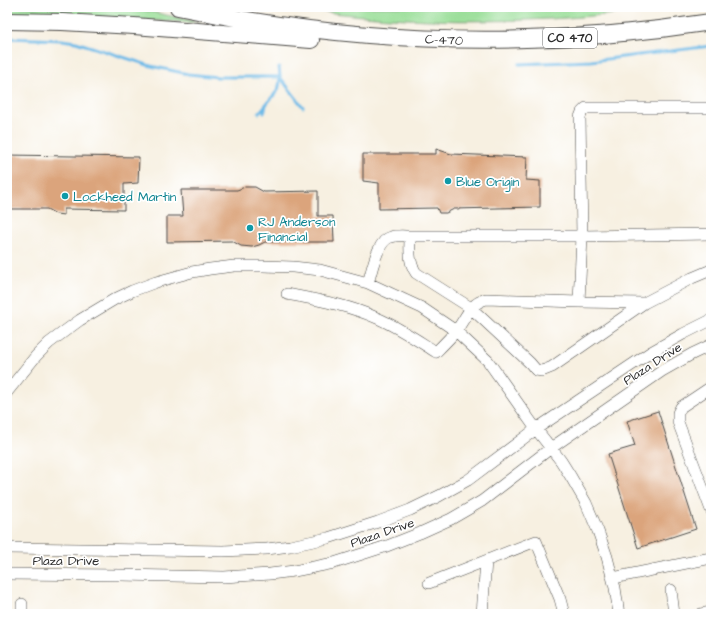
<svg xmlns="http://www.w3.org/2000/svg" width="718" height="621" font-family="'Architects Daughter',sans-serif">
<rect width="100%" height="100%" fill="#fff"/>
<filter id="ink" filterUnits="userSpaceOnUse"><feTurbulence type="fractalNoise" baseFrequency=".025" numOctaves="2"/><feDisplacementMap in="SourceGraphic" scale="8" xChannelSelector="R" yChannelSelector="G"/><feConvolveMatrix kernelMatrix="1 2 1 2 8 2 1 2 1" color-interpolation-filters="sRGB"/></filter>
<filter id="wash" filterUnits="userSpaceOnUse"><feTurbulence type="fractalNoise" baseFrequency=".012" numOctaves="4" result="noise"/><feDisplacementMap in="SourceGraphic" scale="16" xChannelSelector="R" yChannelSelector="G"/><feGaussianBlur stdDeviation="0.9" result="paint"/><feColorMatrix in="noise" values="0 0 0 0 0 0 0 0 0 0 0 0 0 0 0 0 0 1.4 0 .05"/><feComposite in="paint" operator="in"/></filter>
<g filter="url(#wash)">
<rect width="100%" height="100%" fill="#f7f0e1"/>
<path fill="#99de97" stroke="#628461" d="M7 7H130L202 23 7 13Z
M287 7H673C546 25 414 26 287 7Z"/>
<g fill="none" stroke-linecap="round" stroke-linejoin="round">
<path stroke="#6ebbe8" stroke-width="3" d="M7 38 62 40 76 42 151 66 188 74 218 77H280L303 107
M519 64 591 61 711 46
M259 113 278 90C281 82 280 75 279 67
M264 113 266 105"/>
</g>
<g id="blocks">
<path fill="#dba47c" d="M436 149 451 154 527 157 526 180 540 181V207L454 209 446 213H439L437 208 379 209V183L363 181V154H436Z
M7 155 139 157 138 183 124 184V210L64 209V215L56 214 47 209H7Z
M245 187H255L264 192 318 191V216H333L334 242H265L259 245 252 247 241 246 232 241 167 242V216H183L181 190H237Z
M658 411 696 529 638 548 608 454 635 446 627 421Z"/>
</g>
</g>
<g filter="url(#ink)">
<use href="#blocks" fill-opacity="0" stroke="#4a4946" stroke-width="1"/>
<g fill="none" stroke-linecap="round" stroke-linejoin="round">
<g stroke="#4a4946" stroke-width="12">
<path id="minor" d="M711 108H586L582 112 580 117 582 236H410C410 250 408 261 416 273L471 308 530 363 536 370 542 371 552 367 644 303 692 278 711 270
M368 283C372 271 377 240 391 237 397 235 404 236 410 236
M287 294C318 300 348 305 377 318 398 327 417 340 436 352 443 345 450 338 456 331 466 318 469 304 486 299L579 302
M644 303 579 302 582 236 711 234
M711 387 681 407 678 413V422L711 510
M7 392 36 356 49 343 65 331 80 320 115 299 132 291 156 282 192 272 210 269 234 266H263L293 267 320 270 368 283 422 308 456 331 488 361 536 429 561 461 571 477 586 503 598 531 607 557 615 588 619 614
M7 548 223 551 267 549 290 546 328 538 378 522 410 510 439 496 468 480 536 429 651 352 683 334 711 320
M7 574 120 575 224 577 270 574 294 571 334 563 387 546 420 533 451 519 482 501 551 448 662 371 692 354 711 345
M613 578 711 558
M429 583 536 541 560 599 564 614
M671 590 674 614
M22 604V614
M482 614 486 561
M701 614 711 612"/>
</g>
<g stroke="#4a4946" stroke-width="18">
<path id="highway" d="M178 7C355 45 532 50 711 22
M7 21 62 22 134 26 311 40"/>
</g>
<use href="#minor" stroke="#fff" stroke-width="11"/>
<use href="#highway" stroke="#fff" stroke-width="16"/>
</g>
</g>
<g fill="#0f9aa8" stroke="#fff" stroke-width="1.5">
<circle cx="448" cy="181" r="4"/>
<circle cx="65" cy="196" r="4"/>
<circle cx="250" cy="228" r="4"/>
</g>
<g text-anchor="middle" stroke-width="3.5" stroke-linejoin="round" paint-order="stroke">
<rect fill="#fff" stroke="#6b6b6b" stroke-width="1" x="543" y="28" width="54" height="20" rx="3"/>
<g font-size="12" font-weight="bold" fill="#2b2b2b">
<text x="570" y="42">CO 470</text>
</g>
<g font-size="13" fill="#2b2b2b" stroke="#fff">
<text transform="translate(444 39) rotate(2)" y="5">C-470</text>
<text transform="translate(652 363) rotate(-33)" y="5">Plaza Drive</text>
<text transform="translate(382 532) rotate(-19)" y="5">Plaza Drive</text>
<text x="66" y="565">Plaza Drive</text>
</g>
<g font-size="13" fill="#0d838f" stroke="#fff" text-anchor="start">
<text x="456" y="186">Blue Origin</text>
<text x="73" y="201">Lockheed Martin</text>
<text x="258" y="226">RJ Anderson<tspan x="258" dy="15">Financial</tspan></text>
</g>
</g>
<rect width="718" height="621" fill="none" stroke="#fff" stroke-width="24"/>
</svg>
